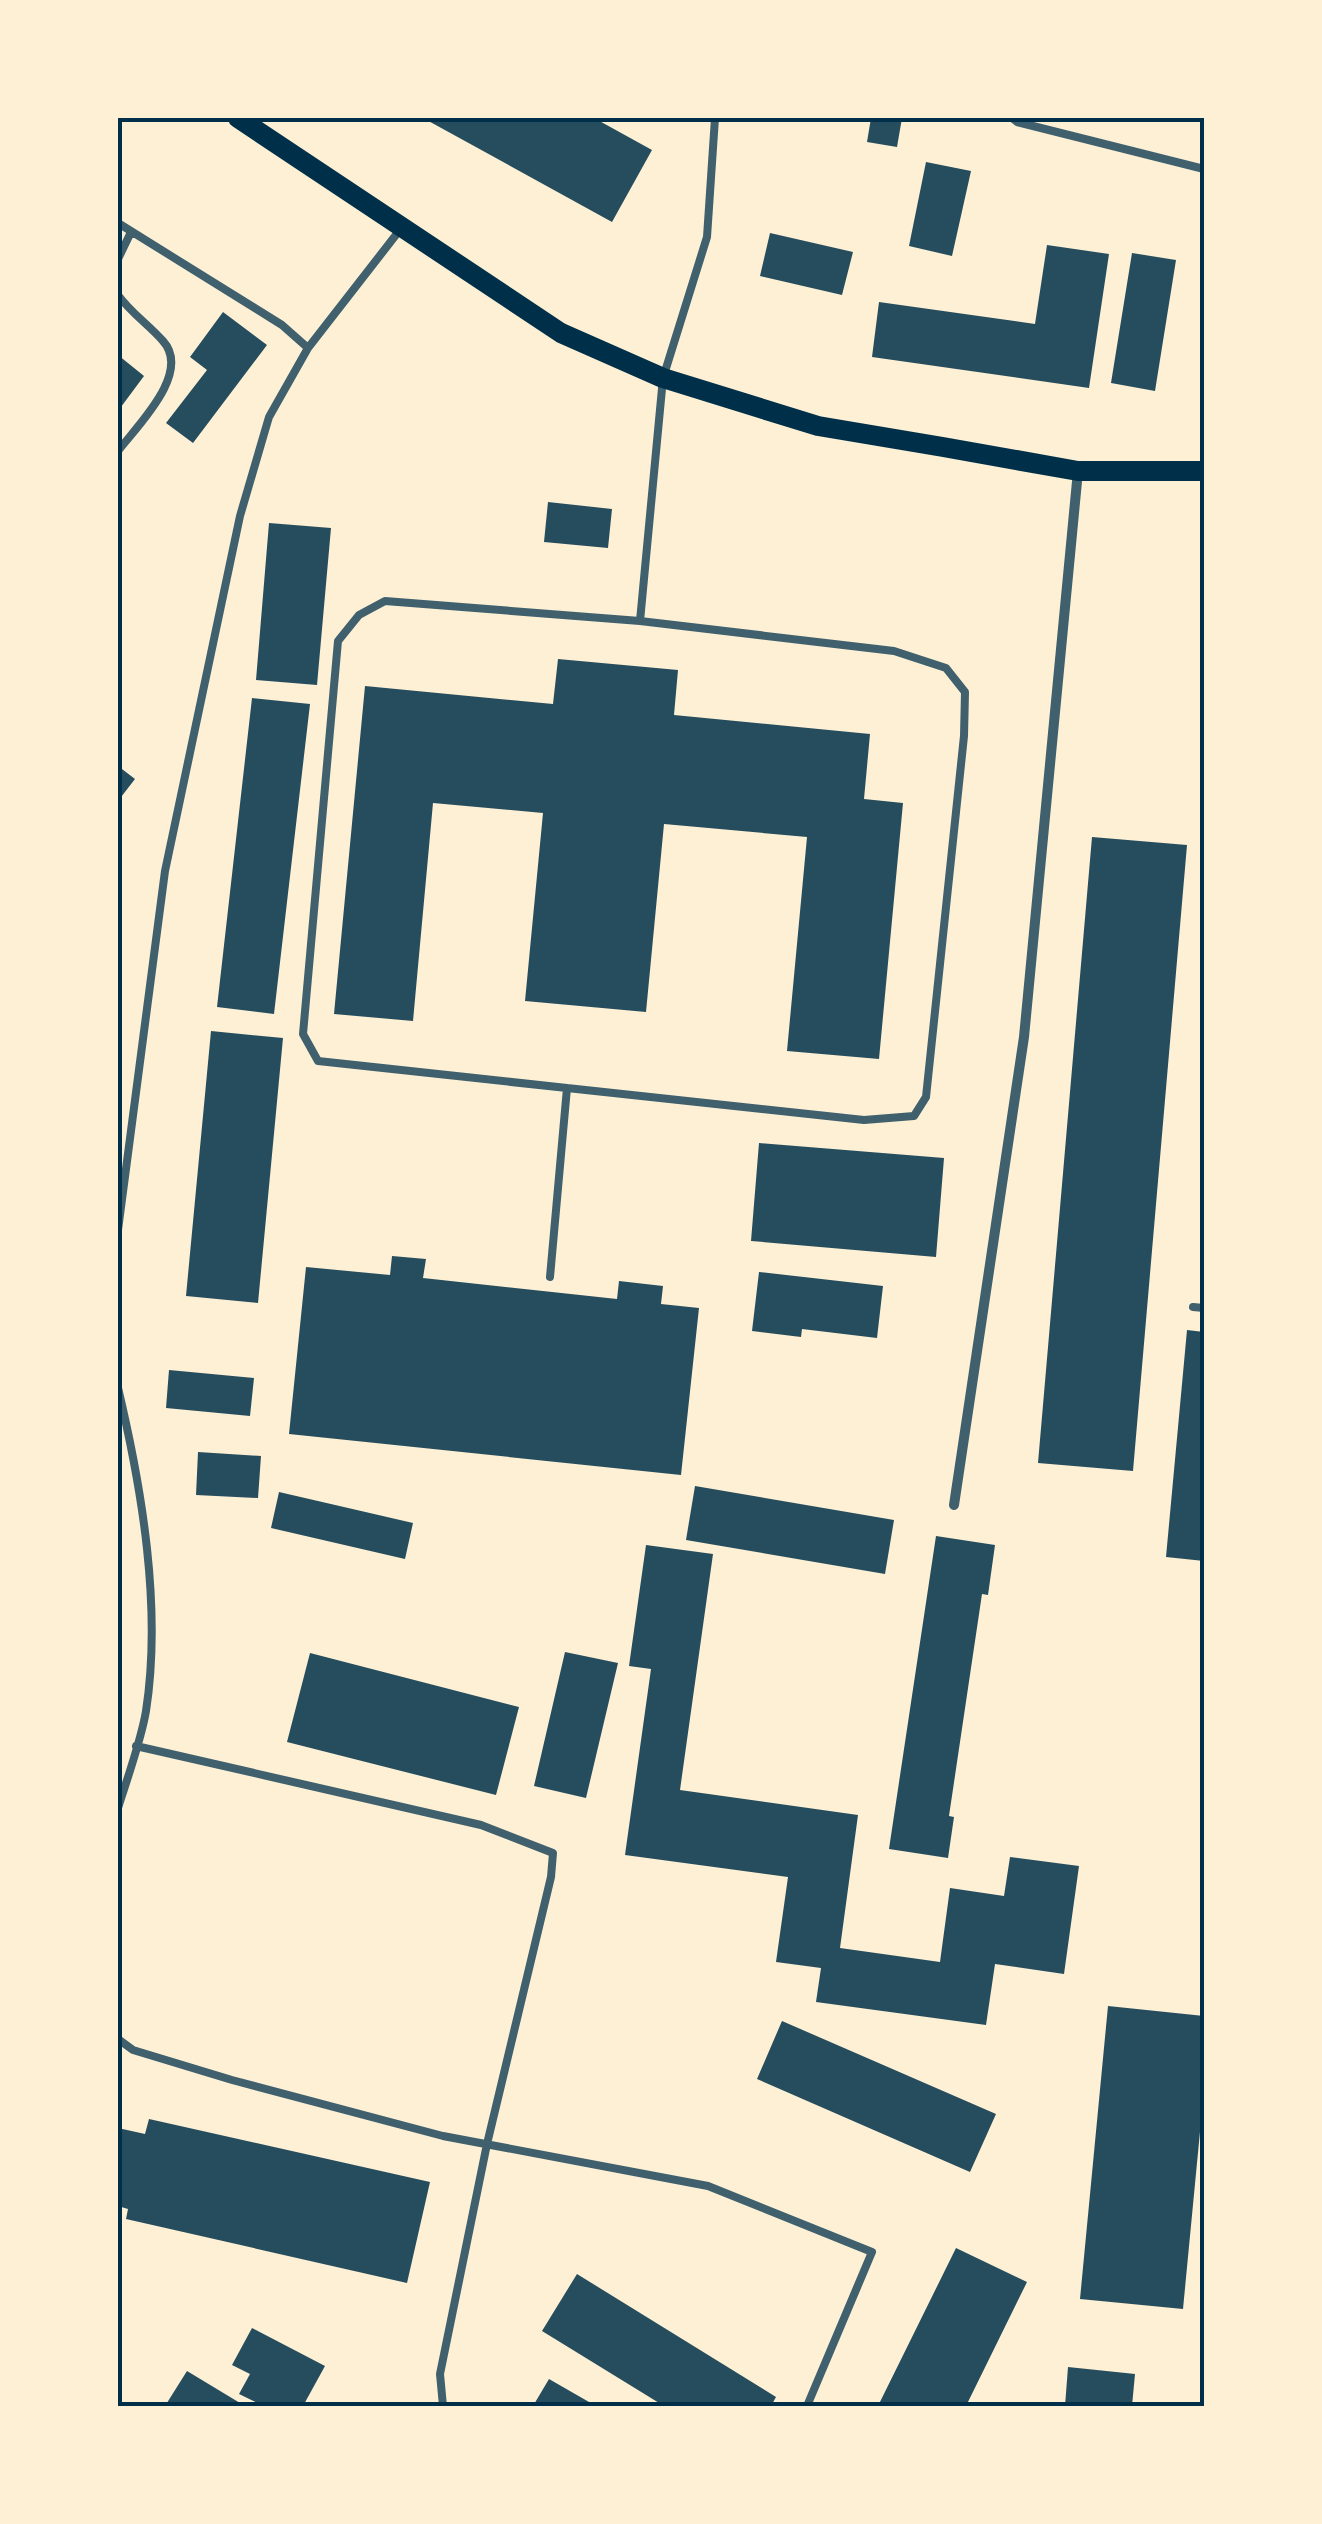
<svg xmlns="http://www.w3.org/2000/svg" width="1322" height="2524" font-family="'Nunito Sans',sans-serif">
<rect width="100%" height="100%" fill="#fdf0d5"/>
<path fill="#264d5e" d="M423 118H594L652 150 612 222Z
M871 118H902L897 147 867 142Z
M926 162 971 171 952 256 909 246Z
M770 233 853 252 842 295 760 276Z
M1047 245 1109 254 1089 388 872 357 879 302 1035 324Z
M1132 253 1176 260 1155 391 1111 383Z
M223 312 267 345 193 443 166 423 207 370 190 357Z
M118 355 144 376 118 411Z
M548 502 612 509 608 548 544 542Z
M269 523 331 528 317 685 256 680Z
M558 659 678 670 674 715 870 734 864 799 903 803 879 1059 787 1051 807 837 664 824 646 1012 525 1001 543 813 433 803 413 1021 334 1014 365 686 553 704Z
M252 698 310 704 274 1014 217 1007Z
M118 766 135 779 118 801Z
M1092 837 1187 845 1133 1471 1038 1463Z
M211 1031 283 1038 258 1303 186 1296Z
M759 1143 944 1158 936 1257 751 1241Z
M392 1256 426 1259 423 1278 617 1299 619 1281 663 1286 661 1304 699 1308 681 1475 289 1434 306 1267 390 1275Z
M759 1272 883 1286 877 1338 802 1329 801 1337 752 1331Z
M1187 1330 1204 1332V1561L1166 1557Z
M169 1370 254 1378 250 1416 166 1408Z
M198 1452 261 1456 258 1498 196 1495Z
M695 1486 894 1520 885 1574 686 1540Z
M279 1492 413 1523 405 1559 271 1528Z
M936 1536 995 1545 988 1595 982 1594 949 1816 954 1817 948 1858 889 1849Z
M646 1545 713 1554 680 1790 858 1815 840 1948 940 1962 950 1888 1004 1896 1010 1857 1079 1866 1064 1974 995 1964 986 2025 816 2002 821 1968 776 1962 788 1877 625 1855 651 1669 629 1666Z
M565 1652 618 1663 586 1798 534 1786Z
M310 1653 519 1707 496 1795 287 1742Z
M1108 2006 1204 2016V2090L1183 2309 1080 2299Z
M782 2021 996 2114 970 2172 757 2079Z
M149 2119 430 2182 407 2283 126 2219 128 2209 118 2206V2128L145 2134Z
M956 2248 1027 2282 966 2406H878Z
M577 2274 776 2397 771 2406H664L542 2331Z
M252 2328 325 2366 303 2406H264L239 2394 250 2374 232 2365Z
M1068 2367 1135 2374 1132 2406H1065Z
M187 2371 245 2406H165Z
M549 2379 596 2406H533Z"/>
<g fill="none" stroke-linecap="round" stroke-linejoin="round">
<path stroke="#3f606c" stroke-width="8" d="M1012 118 1017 122 1204 169
M118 223 282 325 308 348
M118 259 131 232
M118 295C131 313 148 324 163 341 192 373 137 426 118 451
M567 1088 318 1061 303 1034 338 641 359 615 385 601 640 621
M118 1230 165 871 240 516 269 417 308 348 399 231
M550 1277 567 1088 864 1120 914 1116 926 1097 964 736 965 692 946 668 894 651 640 621 663 378 707 237 715 118
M1193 1307 1204 1308
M118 1388C142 1489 162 1608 146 1711 141 1741 127 1779 118 1808
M136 1746 481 1825 553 1853 551 1877 487 2144 440 2374 443 2406
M118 2039 133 2050 232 2080 443 2136 708 2186 872 2252 807 2406"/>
<path stroke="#3f606c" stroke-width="10" d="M954 1505 1024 1037 1078 471"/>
<path stroke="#003049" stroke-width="20" d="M238 118 561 333 663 378 818 426 943 447 1078 471H1204"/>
</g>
<rect width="1322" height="2524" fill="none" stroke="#fdf0d5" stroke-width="240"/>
<rect x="120" y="120" width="1082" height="2284" fill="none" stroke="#003049" stroke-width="4"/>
</svg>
